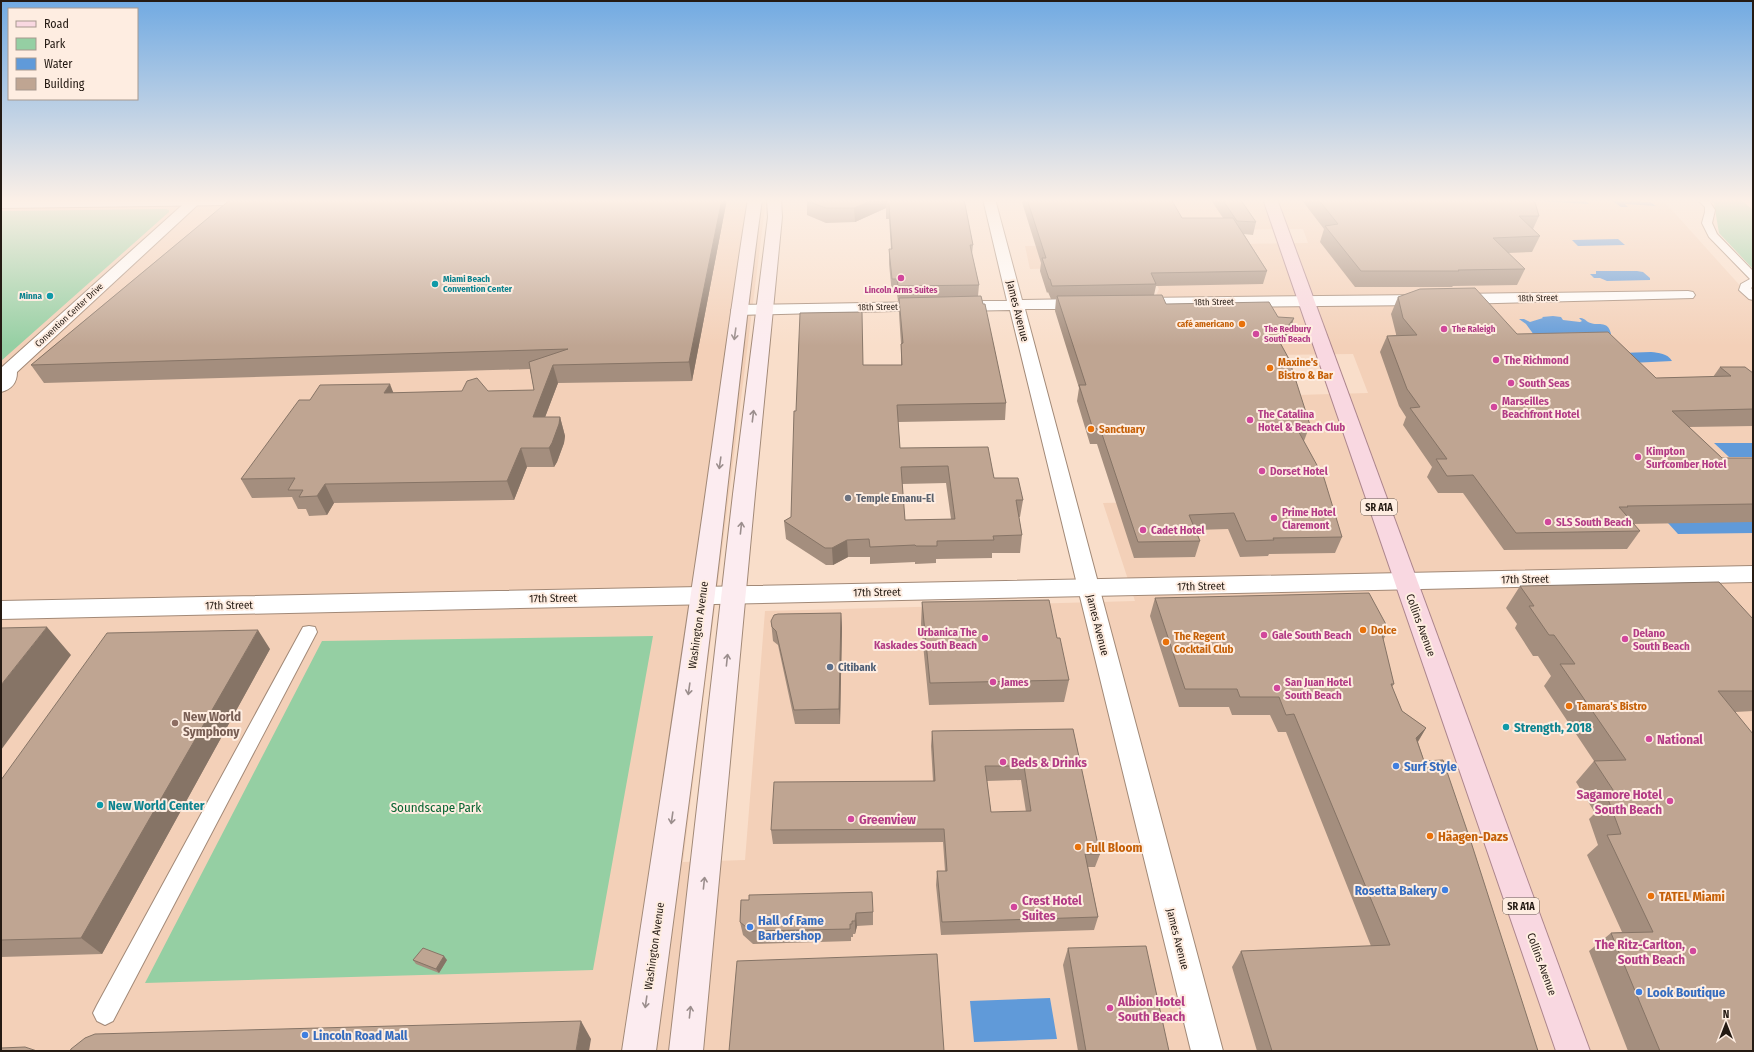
<svg xmlns="http://www.w3.org/2000/svg" width="1754" height="1052" font-family="'Fira Sans Condensed',sans-serif">
<rect width="100%" height="100%" fill="#f9deca"/>
<path fill="#f3d0b8" d="M1 199H766L683 862 745 860 765 611 1135 601 1103 503 1225 500 1187 398 1368 393 1353 354 1165 356 1147 315 1159 289 1147 266 1030 269 1025 246 1308 243 1303 229 1140 230 1125 199H1662L1753 300V1051H1Z"/>
<path fill="#95cfa3" d="M1705 199H1740L1753 210V269L1719 233 1714 203Z
M166 209 169 210V212L1 361V211Z
M653 636 593 970 145 983 322 641Z"/>
<path fill="#609ad9" d="M1537 199H1584L1589 204 1538 201Z
M1630 199H1639L1641 202H1650L1656 206 1625 204 1628 207H1621L1611 200 1631 201Z
M1618 239 1625 245 1578 246 1572 240Z
M1596 271H1637L1643 272 1650 278V280L1607 281 1600 278H1594L1590 274H1596Z
M1553 316 1561 317 1563 320 1580 322 1582 321 1579 318C1584 318 1585 320 1588 322 1597 327 1608 319 1611 334L1534 335 1526 324 1519 319H1524L1530 322 1543 318 1542 317Z
M1651 352C1659 353 1667 353 1672 361L1631 363 1621 353Z
M1714 443H1753V457H1729Z
M1753 521V533L1678 534 1668 523Z
M1050 998 1057 1039 974 1042 970 1001Z"/>
<g fill="none" stroke-linecap="round" stroke-linejoin="round">
<g stroke="#a28977" stroke-width="2">
<path id="pedestrian" d="M1697 199H1708L1715 210 1712 223 1717 234 1753 271V286L1751 288 1753 291V300L1749 299 1739 290 1741 284 1750 279 1709 237 1702 223 1705 212V207Z
M309 626 315 627 317 632 113 1021 105 1025 97 1021 93 1013 97 1005 303 627Z"/>
</g>
<g stroke="#a28977" stroke-width="2">
<path id="minor" d="M100 199H234L235 201 234 204 229 205 1 208V200Z
M983 199H995L1022 300 1082 299 1087 301 1090 304 1087 307 1082 309H1025L1223 1051H1191L1010 310 958 311 953 309 950 306 953 303 958 301H1007Z
M1688 291 1693 292 1695 295 1693 298 1458 304 1453 302 1450 299 1453 296 1458 294Z
M1424 295 1429 297 1432 300 1429 303 1424 305 1138 308 1133 306 1130 303 1133 300 1138 298Z
M927 302 932 304 935 307 932 310 739 315 734 313 731 310 734 307 739 305Z"/>
</g>
<g stroke="#a28977" stroke-width="2">
<path id="tertiary" d="M189 199H204L17 372C17 383 12 389 1 392L2 367Z
M1753 566V582L1 619V601Z"/>
</g>
<g stroke="#a28977" stroke-width="2">
<path id="secondary" d="M748 199H762C744 330 731 462 715 593 697 746 676 898 656 1051H622C645 898 669 746 691 593 711 462 727 330 748 199Z
M767 199H781L782 217 755 494 703 1051H669L733 494 768 217Z"/>
</g>
<g stroke="#ac858c" stroke-width="2">
<path id="primary" d="M1263 199H1277L1590 1051H1556Z"/>
</g>
<use href="#pedestrian" fill="#fff" fill-rule="evenodd"/>
<use href="#minor" fill="#fff" fill-rule="evenodd"/>
<use href="#tertiary" fill="#fff" fill-rule="evenodd"/>
<use href="#secondary" fill="#fcecf0" fill-rule="evenodd"/>
<use href="#primary" fill="#f9d8e1" fill-rule="evenodd"/>
</g>
<path fill="#a48e7e" fill-rule="evenodd" d="M231 199H727L692 381 558 383 545 417H560L565 436 564 443 557 462 554 467H527L514 500 334 503 327 515 309 516 306 509H298L292 497 252 498 241 479 310 400 393 393 534 390 530 369 44 383 31 365Z
M807 199H964L973 245 972 254 979 285 978 296 1006 403 1005 420 898 422 900 448 994 478 1023 500 1020 517H1019L1022 535 1020 553H992V558L936 559V563L915 564V562L870 564V557H848L833 565H826L786 539 784 521 791 517 796 411 863 365H901V344L899 314V301H898L897 294H892L889 264V249H891L889 219H886V208L855 222 826 223 807 215ZM946 483 951 519 905 520 902 484Z
M1021 199H1240L1256 222 1253 235 1244 234 1267 271 1263 284 1156 286 1154 295 1166 304 1278 317 1289 333 1280 344 1310 425 1304 441H1303L1342 537 1335 553 1269 554 1268 556 1240 557 1228 529 1196 530 1200 541 1195 557 1134 558 1097 444H1090L1077 401 1079 388 1055 311 1056 299H1051L1048 292 1047 293 1040 271 1041 263ZM1211 200 1223 218H1182L1172 201Z
M1301 199H1534L1539 216 1533 229 1540 236 1532 252 1508 253 1525 269 1517 285 1453 286 1452 287H1355L1320 242 1324 229Z
M1398 297 1517 334 1656 378 1713 377 1720 367 1753 373V426L1689 427 1722 458H1753V522L1633 524 1640 531 1627 549 1504 550 1463 493H1438L1427 477 1432 467 1403 425 1406 417 1399 406 1380 352 1387 336 1396 335V334L1391 314Z
M1520 586 1753 619V711L1735 712 1753 1051H1628L1589 951 1611 933 1622 932 1587 855 1598 845 1589 819 1595 813 1576 782 1594 761 1544 686 1551 676 1538 656H1533L1515 628 1517 624 1506 608Z
M1155 598 1389 630 1383 640 1394 684 1392 687 1402 711 1426 728 1418 742 1424 761 1538 1051H1257L1232 967 1241 951 1371 946 1286 732H1278L1270 715H1232L1229 707H1179L1150 616Z
M922 602 1057 638 1069 680 1064 702 929 705 921 624Z
M841 613 842 628 840 724H795L778 645 773 641 771 621Z
M270 649 102 954 1 957V780Z
M1073 729 1100 854 1095 867H1088L1098 917 1094 930 941 935 936 885 937 871H945L943 842 773 844 771 830 933 781 931 746 932 731ZM1021 780 1026 812H991L987 781Z
M741 900 873 912V925L857 926 855 934H853V937H851V941L753 944 743 935 740 922Z
M1068 948 1169 1051H1078L1063 965Z
M413 960H447L439 973 416 964Z"/>
<path fill="#867466" d="M722 199H727L692 381 689 362Z
M875 199H886V208L855 222 854 208Z
M1294 318 1289 333 1273 354 1278 339Z
M553 365 558 383 538 436 533 417Z
M390 384 397 402 384 393Z
M560 417 565 436 564 443 557 462 554 467 549 448Z
M521 448 527 467 514 500 507 481Z
M325 484 334 503 327 515 317 496Z
M847 540 848 557 833 565 832 548Z
M841 613 842 628 840 724 839 709Z
M47 627 71 655 1 750V685Z
M258 630 270 649 102 954 81 938Z
M1426 728 1415 746 1416 738Z
M856 913 857 926 855 934V921Z
M444 956 447 960 439 973 436 969Z
M581 1021 591 1039 589 1051H576Z"/>
<path fill="#bfa592" stroke="#867466" fill-rule="evenodd" d="M231 199H722L689 362 553 365 533 417H560L559 424 552 443 549 448H521L507 481 325 484 317 496 299 497 303 490H288L295 478 241 479 299 400H310L320 385 390 384 384 393 462 391 467 381 477 378 488 391 534 390 529 362 568 349 31 365Z
M807 199H875L854 208H826L807 201Z
M886 199H964L973 245H970L979 285 898 286 897 279H892L889 249H892L889 204H887Z
M1027 199H1171L1182 218H1233L1267 271 1151 273 1156 284 1052 286 1050 279H1049L1042 258H1046Z
M1222 199H1240L1256 222 1237 221Z
M1318 199H1534L1539 216H1519L1540 236 1493 238 1525 269 1458 270 1459 271H1361L1325 226 1338 224Z
M1475 288 1517 334 1608 332 1656 378 1731 376 1720 367H1745L1753 373V409L1672 411 1722 458H1753V504L1627 506 1628 507H1619L1640 531 1516 533 1473 475 1447 476 1436 459H1447L1410 408 1420 407 1407 389 1387 336 1417 335 1403 318 1398 297 1420 289Z
M1162 295 1166 304 1269 302 1278 317 1294 318 1278 339 1289 359 1310 425H1295L1324 478 1342 537 1273 538 1274 540 1246 541 1234 513 1189 515 1200 541 1138 542 1100 428 1093 429 1079 385H1086L1057 296Z
M981 296 983 304H985L1006 403 897 405 900 448 988 447 994 478H1018L1023 500H1016L1022 535 993 536 994 540 937 541V546H916L915 545 870 547 869 539 847 540 832 548H825L784 521 791 517 794 411H796L800 313 862 312 863 365H902L901 344 903 343 899 298ZM948 466 955 519 905 520 901 467Z
M1719 582 1753 619V691H1718L1753 734V1051H1660L1611 933 1653 932 1607 835 1621 834 1608 799H1619L1594 761 1626 760 1560 664H1575L1554 635H1549L1529 606H1534L1520 586Z
M1369 593 1389 630H1381L1394 684H1391L1402 711 1426 728 1416 738 1424 761 1443 760 1471 842 1538 1051H1272L1241 951 1390 945 1294 714 1286 715 1279 697H1240L1237 689H1185L1155 598Z
M1049 600 1057 638H1060L1069 680 930 683 922 602Z
M841 613 839 709 794 710 776 631 772 627 771 621 774 615 778 614Z
M47 627 1 685V628Z
M258 630 81 938 1 940V780L107 633Z
M1073 729 1100 854H1085L1098 917 942 922 937 871H947L944 829 771 830 774 782 935 781 932 731ZM985 766H1024L1031 811 991 812Z
M872 892 873 912 856 913 855 921H852V924H850V929L751 931 740 922 741 900H749V895Z
M1146 946 1169 1051H1086L1068 948Z
M423 948 444 956 436 969 413 960Z
M937 954 944 1051H729L737 961Z
M581 1021 576 1051H70L71 1049 85 1038 95 1034Z
M25 1047 37 1051H1V1048Z"/>
<defs><path id="oneway-shaft" d="M-6 0H5M1.5-3L5.5 0L1.5 3" fill="none" stroke-width="1.6" stroke-linecap="round" stroke-linejoin="round"/></defs>
<g stroke="#9b8e8d">
<use href="#oneway-shaft" transform="translate(735 334) rotate(98)"/>
<use href="#oneway-shaft" transform="translate(753 416) rotate(-83)"/>
<use href="#oneway-shaft" transform="translate(720 463) rotate(98)"/>
<use href="#oneway-shaft" transform="translate(741 528) rotate(-84)"/>
<use href="#oneway-shaft" transform="translate(727 660) rotate(-84)"/>
<use href="#oneway-shaft" transform="translate(689 689) rotate(98)"/>
<use href="#oneway-shaft" transform="translate(672 818) rotate(98)"/>
<use href="#oneway-shaft" transform="translate(704 883) rotate(-84)"/>
<use href="#oneway-shaft" transform="translate(646 1002) rotate(98)"/>
<use href="#oneway-shaft" transform="translate(690 1012) rotate(-84)"/>
</g>
<linearGradient id="sky" x2="0" y2="1"><stop stop-color="#71aae2"/><stop offset="0.58" stop-color="#fcf0e7"/><stop offset="1" stop-color="#fcf0e7" stop-opacity="0"/></linearGradient>
<rect width="1754" height="346" fill="url(#sky)"/>
<g fill="#d1479c" stroke="#feede1" stroke-width="1.5">
<circle cx="901" cy="278" r="4"/>
<circle cx="1444" cy="329" r="4"/>
<circle cx="1256" cy="334" r="4"/>
<circle cx="1496" cy="360" r="4"/>
<circle cx="1511" cy="383" r="4"/>
<circle cx="1494" cy="407" r="4"/>
<circle cx="1250" cy="420" r="4"/>
<circle cx="1638" cy="457" r="4"/>
<circle cx="1262" cy="471" r="4"/>
<circle cx="1274" cy="518" r="4"/>
<circle cx="1548" cy="522" r="4"/>
<circle cx="1143" cy="530" r="4"/>
<circle cx="1264" cy="635" r="4"/>
<circle cx="985" cy="638" r="4"/>
<circle cx="1625" cy="639" r="4"/>
<circle cx="993" cy="682" r="4"/>
<circle cx="1277" cy="688" r="4"/>
<circle cx="1649" cy="739" r="4"/>
<circle cx="1003" cy="762" r="4"/>
<circle cx="1670" cy="801" r="4"/>
<circle cx="851" cy="819" r="4"/>
<circle cx="1014" cy="907" r="4"/>
<circle cx="1693" cy="951" r="4"/>
<circle cx="1110" cy="1008" r="4"/>
</g>
<g fill="#0f9aa8" stroke="#feede1" stroke-width="1.5">
<circle cx="435" cy="284" r="4"/>
<circle cx="50" cy="296" r="4"/>
<circle cx="1506" cy="727" r="4"/>
<circle cx="100" cy="805" r="4"/>
</g>
<g fill="#e8710a" stroke="#feede1" stroke-width="1.5">
<circle cx="1242" cy="324" r="4"/>
<circle cx="1270" cy="368" r="4"/>
<circle cx="1091" cy="429" r="4"/>
<circle cx="1363" cy="630" r="4"/>
<circle cx="1166" cy="642" r="4"/>
<circle cx="1569" cy="706" r="4"/>
<circle cx="1430" cy="836" r="4"/>
<circle cx="1078" cy="847" r="4"/>
<circle cx="1651" cy="896" r="4"/>
</g>
<circle fill="#6b7280" stroke="#feede1" stroke-width="1.5" cx="848" cy="498" r="4"/>
<circle fill="#5c6f8a" stroke="#feede1" stroke-width="1.5" cx="830" cy="667" r="4"/>
<circle fill="#8d6e63" stroke="#feede1" stroke-width="1.5" cx="175" cy="723" r="4"/>
<g fill="#3f7fe0" stroke="#feede1" stroke-width="1.5">
<circle cx="1396" cy="766" r="4"/>
<circle cx="1445" cy="890" r="4"/>
<circle cx="750" cy="927" r="4"/>
<circle cx="1639" cy="992" r="4"/>
<circle cx="305" cy="1035" r="4"/>
</g>
<g text-anchor="middle" stroke-width="4" stroke-linejoin="round" paint-order="stroke">
<g font-size="9" font-weight="bold" fill="#0d838f" stroke="#feede1" text-anchor="start">
<text x="443" y="282">Miami Beach<tspan x="443" dy="10">Convention Center</tspan></text>
<text x="42" y="299" text-anchor="end">Minna</text>
</g>
<g font-size="9" font-weight="bold" fill="#b23c85" stroke="#feede1" text-anchor="start">
<text x="901" y="293" text-anchor="middle">Lincoln Arms Suites</text>
<text x="1264" y="332">The Redbury<tspan x="1264" dy="10">South Beach</tspan></text>
<text x="1452" y="332">The Raleigh</text>
</g>
<g font-size="9" fill="#241a13" stroke="#feede1">
<text transform="translate(1538 298) rotate(-1)" y="3">18th Street</text>
<text transform="translate(1214 302) rotate(-1)" y="3">18th Street</text>
<text transform="translate(878 307) rotate(-1)" y="3">18th Street</text>
<text transform="translate(69 315) rotate(-43)" y="3">Convention Center Drive</text>
</g>
<g font-size="9" font-weight="bold" fill="#c56008" stroke="#feede1" text-anchor="end">
<text x="1234" y="327">café americano</text>
</g>
<g fill="#feede1" stroke="#655951" stroke-width="1">
<rect x="1361" y="499" width="36" height="16" rx="3"/>
<rect x="1503" y="898" width="36" height="16" rx="3"/>
</g>
<g font-size="10" font-weight="bold" fill="#241a13">
<text x="1379" y="511">SR A1A</text>
<text x="1521" y="910">SR A1A</text>
</g>
<g font-size="11" fill="#241a13" stroke="#feede1">
<text transform="translate(1018 311) rotate(76)" y="4">James Avenue</text>
<text transform="translate(1525 579) rotate(-1)" y="4">17th Street</text>
<text transform="translate(1201 586) rotate(-1)" y="4">17th Street</text>
<text transform="translate(877 592) rotate(-1)" y="4">17th Street</text>
<text transform="translate(553 598) rotate(-1)" y="4">17th Street</text>
<text transform="translate(229 605) rotate(-1)" y="4">17th Street</text>
<text transform="translate(698 625) rotate(-82)" y="4">Washington Avenue</text>
<text transform="translate(1098 625) rotate(76)" y="4">James Avenue</text>
<text transform="translate(1421 625) rotate(70)" y="4">Collins Avenue</text>
<text transform="translate(1178 939) rotate(76)" y="4">James Avenue</text>
<text transform="translate(654 946) rotate(-82)" y="4">Washington Avenue</text>
<text transform="translate(1542 964) rotate(70)" y="4">Collins Avenue</text>
</g>
<g font-size="11" font-weight="bold" fill="#b23c85" stroke="#feede1" text-anchor="start">
<text x="1504" y="364">The Richmond</text>
<text x="1519" y="387">South Seas</text>
<text x="1502" y="405">Marseilles<tspan x="1502" dy="13">Beachfront Hotel</tspan></text>
<text x="1258" y="418">The Catalina<tspan x="1258" dy="13">Hotel &amp; Beach Club</tspan></text>
<text x="1646" y="455">Kimpton<tspan x="1646" dy="13">Surfcomber Hotel</tspan></text>
<text x="1270" y="475">Dorset Hotel</text>
<text x="1282" y="516">Prime Hotel<tspan x="1282" dy="13">Claremont</tspan></text>
<text x="1556" y="526">SLS South Beach</text>
<text x="1151" y="534">Cadet Hotel</text>
<text x="977" y="636" text-anchor="end">Urbanica The<tspan x="977" dy="13">Kaskades South Beach</tspan></text>
<text x="1633" y="637">Delano<tspan x="1633" dy="13">South Beach</tspan></text>
<text x="1272" y="639">Gale South Beach</text>
<text x="1001" y="686">James</text>
<text x="1285" y="686">San Juan Hotel<tspan x="1285" dy="13">South Beach</tspan></text>
</g>
<g font-size="11" font-weight="bold" fill="#c56008" stroke="#feede1" text-anchor="start">
<text x="1278" y="366">Maxine's<tspan x="1278" dy="13">Bistro &amp; Bar</tspan></text>
<text x="1099" y="433">Sanctuary</text>
<text x="1371" y="634">Dolce</text>
<text x="1174" y="640">The Regent<tspan x="1174" dy="13">Cocktail Club</tspan></text>
<text x="1577" y="710">Tamara's Bistro</text>
</g>
<g font-size="11" font-weight="bold" fill="#5b616d" stroke="#feede1" text-anchor="start">
<text x="856" y="502">Temple Emanu-El</text>
</g>
<g font-size="11" font-weight="bold" fill="#4e5e75" stroke="#feede1" text-anchor="start">
<text x="838" y="671">Citibank</text>
</g>
<g font-size="13" font-weight="bold" fill="#785e54" stroke="#feede1" text-anchor="start">
<text x="183" y="721">New World<tspan x="183" dy="15">Symphony</tspan></text>
</g>
<g font-size="13" font-weight="bold" fill="#0d838f" stroke="#feede1" text-anchor="start">
<text x="1514" y="732">Strength, 2018</text>
<text x="108" y="810">New World Center</text>
</g>
<g font-size="13" font-weight="bold" fill="#b23c85" stroke="#feede1" text-anchor="start">
<text x="1657" y="744">National</text>
<text x="1011" y="767">Beds &amp; Drinks</text>
<text x="1662" y="799" text-anchor="end">Sagamore Hotel<tspan x="1662" dy="15">South Beach</tspan></text>
<text x="859" y="824">Greenview</text>
<text x="1022" y="905">Crest Hotel<tspan x="1022" dy="15">Suites</tspan></text>
<text x="1685" y="949" text-anchor="end">The Ritz-Carlton,<tspan x="1685" dy="15">South Beach</tspan></text>
<text x="1118" y="1006">Albion Hotel<tspan x="1118" dy="15">South Beach</tspan></text>
</g>
<g font-size="13" font-weight="bold" fill="#366cbe" stroke="#feede1" text-anchor="start">
<text x="1404" y="771">Surf Style</text>
<text x="1437" y="895" text-anchor="end">Rosetta Bakery</text>
<text x="758" y="925">Hall of Fame<tspan x="758" dy="15">Barbershop</tspan></text>
<text x="1647" y="997">Look Boutique</text>
<text x="313" y="1040">Lincoln Road Mall</text>
</g>
<g font-size="13" fill="#086431" stroke="#feede1">
<text x="436" y="812">Soundscape Park</text>
</g>
<g font-size="13" font-weight="bold" fill="#c56008" stroke="#feede1" text-anchor="start">
<text x="1438" y="841">Häagen-Dazs</text>
<text x="1086" y="852">Full Bloom</text>
<text x="1659" y="901">TATEL Miami</text>
</g>
</g>
<rect width="1754" height="1052" fill="none" stroke="#241a13" stroke-width="4"/>
<rect x="8" y="8" width="130" height="92" fill="#feede1" stroke="#a7998f"/>
<rect x="16" y="21" width="20" height="6" fill="#f9d8e1" stroke="#a7998f"/>
<text x="44" y="28" font-size="12" fill="#241a13">Road</text>
<rect x="16" y="38" width="20" height="12" fill="#95cfa3" stroke="#a7998f"/>
<text x="44" y="48" font-size="12" fill="#241a13">Park</text>
<rect x="16" y="58" width="20" height="12" fill="#609ad9" stroke="#a7998f"/>
<text x="44" y="68" font-size="12" fill="#241a13">Water</text>
<rect x="16" y="78" width="20" height="12" fill="#bfa592" stroke="#a7998f"/>
<text x="44" y="88" font-size="12" fill="#241a13">Building</text>
<g transform="translate(1726 1024)" stroke="#feede1" stroke-width="3" paint-order="stroke">
<path d="M0-3L7 15L0 10L-7 15Z" fill="#241a13"/>
<text y="-6" font-size="11" font-weight="bold" text-anchor="middle" fill="#241a13">N</text>
</g>
</svg>
